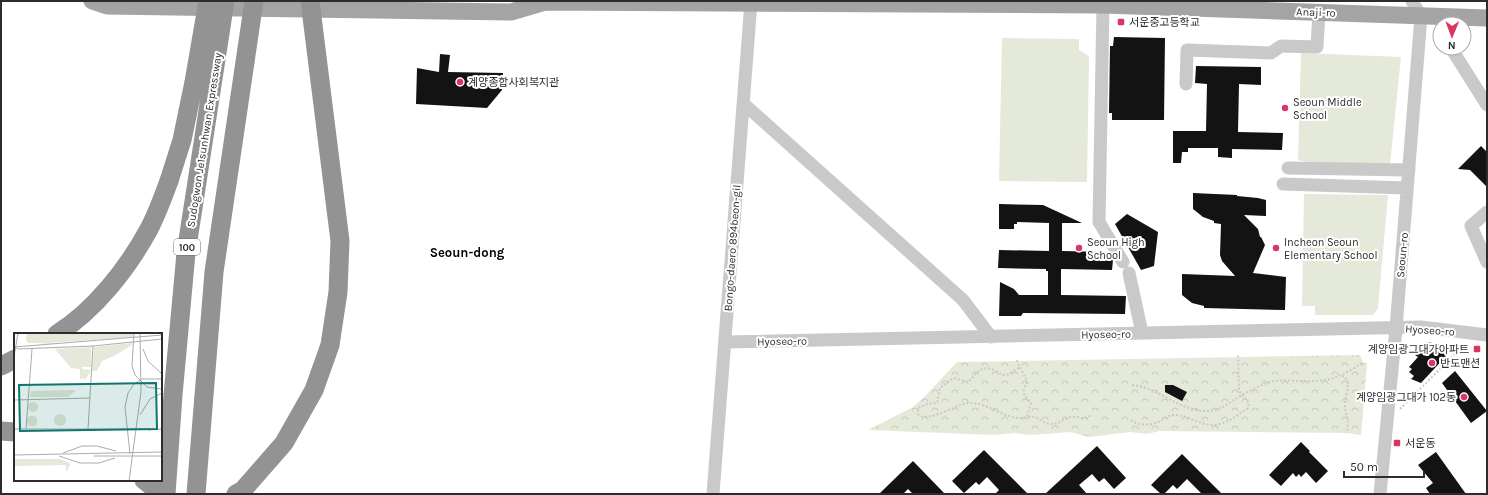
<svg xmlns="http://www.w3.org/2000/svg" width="1488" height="495" font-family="Karla,'Noto Sans KR',sans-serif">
<defs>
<pattern id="park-crowns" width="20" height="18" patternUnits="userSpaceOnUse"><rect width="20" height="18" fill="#e5e9d9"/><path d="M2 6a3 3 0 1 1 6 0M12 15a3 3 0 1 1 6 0" fill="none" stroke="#c5c8ba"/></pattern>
</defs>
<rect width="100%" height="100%" fill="#fff"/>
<path fill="#e5e9d9" d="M1002 38 1079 39V50L1089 56 1087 182 999 181Z
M1301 53 1401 57 1390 164 1314 163 1298 160Z
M1304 194 1388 195 1378 308 1373 315H1315V306H1302Z"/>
<path fill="url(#park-crowns)" d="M1360 355 1363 362 1367 364 1361 435 1346 433 1159 431 1147 434 1130 432 1089 437 1070 432 1030 435 1015 433 994 435 868 430 913 407 927 394 957 362Z"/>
<path fill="#131313" d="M1114 37 1165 38 1164 120H1112V113H1109L1110 46H1113Z
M440 54 450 55 448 72 503 73 502 90 487 108 416 104 417 68 439 72Z
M1196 66 1261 67V85L1239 84 1238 132 1283 133 1282 150 1232 149V158L1218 157V148H1188V152H1182L1181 163H1173V131H1206L1207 84 1195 83Z
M1481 146 1487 152V187L1470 170 1458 169Z
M1193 193 1237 195V196L1258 198 1266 200V216L1244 215 1258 229 1260 237H1261L1265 245 1253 273 1286 277 1285 310 1204 308V306L1192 303 1182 295V274L1235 276 1222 261 1220 255 1221 224 1214 223V221L1203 217 1193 209Z
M999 204 1043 205 1082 223H1062V251L1108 252 1113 260 1112 270 1061 269V295L1126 296 1125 314 1023 313 1021 316H999L1000 282 1014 289 1019 295H1048V271H1046V269L998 268 999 250 1049 251V223L1017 222V224H1014V229H999Z
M1127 214 1158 232 1154 266 1141 270 1115 224Z
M1426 342 1438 344 1447 355 1421 383 1411 379 1414 376 1409 372 1412 369 1409 367 1418 357 1415 355Z
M1455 371 1487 411 1471 423 1442 383Z
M1165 385H1173L1187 392 1182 401 1165 392Z
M1301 442 1310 451 1309 452 1328 471 1316 483 1306 472 1301 477 1299 474 1296 477 1293 473 1281 486 1269 475Z
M1097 446 1126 478 1114 489 1104 478 1099 482 1092 474 1079 485 1087 494H1045Z
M984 450 1028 494H995L999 490 987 477 979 485 976 482 964 493 952 481Z
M1436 452 1466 494H1430L1426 488 1433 483 1418 465Z
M1182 454 1222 494H1202L1187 479 1177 489 1173 485 1164 494H1161L1151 485Z
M913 461 945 494H913L908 489 903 494H879Z"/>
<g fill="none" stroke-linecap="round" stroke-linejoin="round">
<path stroke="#c9c9c9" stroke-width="2" stroke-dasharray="2 2" stroke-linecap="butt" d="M1017 360C1019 369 1026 375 1027 383 1021 393 1024 395 1031 403L1027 417C1041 415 1040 423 1050 424 1059 425 1063 418 1071 417 1076 416 1081 419 1087 418L1091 415
M1019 368C1014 369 1011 375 1005 375 1001 375 999 373 996 371 981 363 977 374 968 382L954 378 952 379 940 388 937 403 927 404 918 408V414C926 424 955 405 967 403 989 401 1007 423 1027 417
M1342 376 1345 377C1351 385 1346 393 1345 402 1344 415 1351 420 1346 433
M1132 385C1158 387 1178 410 1204 411 1217 412 1226 405 1237 398 1247 392 1258 386 1270 382 1279 379 1291 381 1300 381 1329 382 1340 378 1363 362
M1400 409 1465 344
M1131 420C1138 426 1151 426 1160 421 1165 419 1168 415 1174 415 1188 415 1201 426 1215 425 1229 423 1237 415 1248 408L1249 403 1239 391 1238 354"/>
<path stroke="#c9c9c9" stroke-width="13" d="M1103 5 1099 222 1123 262
M1451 48 1487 105
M1186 84 1187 50 1271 53 1281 46 1317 47 1319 12
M744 104 963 300 991 337
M1288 168 1409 170
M1283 184 1407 188
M1487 212 1471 226 1487 262
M1129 273 1142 333
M725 342 1421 327 1487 335
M713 494 751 2
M1380 494 1396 328 1421 16 1412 1"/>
<path stroke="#a4a4a4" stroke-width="17" d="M92 1 107 6 511 12 545 2 1103 5 1487 18"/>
<path stroke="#939393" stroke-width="19" d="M57 334C95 310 128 268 149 229 157 214 163 197 169 181
M1 366 15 359
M1 431 15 432
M144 480 161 494"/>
<path stroke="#939393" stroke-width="19" d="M169 181 182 140 194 82 208 1
M166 494 173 395 186 253 225 1
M196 494 214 272 254 1
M236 494 243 490 284 443 314 390 330 345 338 292 340 241 310 1"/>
</g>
<g fill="#dc3562" stroke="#fff" stroke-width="1.5">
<rect x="1117" y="18" width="8" height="8" rx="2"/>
<circle cx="460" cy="82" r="4"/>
<circle cx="1285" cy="108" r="4"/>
<circle cx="1079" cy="248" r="4"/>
<circle cx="1276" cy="248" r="4"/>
<rect x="1473" y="345" width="8" height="8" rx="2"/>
<circle cx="1432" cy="363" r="4"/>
<circle cx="1464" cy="397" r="4"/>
<rect x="1393" y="439" width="8" height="8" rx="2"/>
</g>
<g text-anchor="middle" stroke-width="4" stroke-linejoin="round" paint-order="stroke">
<rect fill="#fff" stroke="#6b6b6b" stroke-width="1" x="174" y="239" width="26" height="16" rx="3"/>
<g font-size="10" font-weight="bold" fill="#2c2c2c">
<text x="187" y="251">100</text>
</g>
<g font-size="11" fill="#2c2c2c" stroke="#fff">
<text transform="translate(1316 12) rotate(2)" y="4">Anaji-ro</text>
<text transform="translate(204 140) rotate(-81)" y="4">Sudogwon Je1sunhwan Expressway</text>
<text transform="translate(732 248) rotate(-86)" y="4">Bongo-daero 894beon-gil</text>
<text transform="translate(1402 255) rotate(-85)" y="4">Seoun-ro</text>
<text transform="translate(1430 330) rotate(4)" y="4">Hyoseo-ro</text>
<text transform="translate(1106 334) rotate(-1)" y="4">Hyoseo-ro</text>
<text transform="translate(782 341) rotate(-1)" y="4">Hyoseo-ro</text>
</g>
<g font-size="11" fill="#2c2c2c" stroke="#fff" text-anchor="start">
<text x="1129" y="26">서운중고등학교</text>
<text x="468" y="86">계양종합사회복지관</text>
<text x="1293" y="106">Seoun Middle<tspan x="1293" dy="13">School</tspan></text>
<text x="1087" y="246">Seoun High<tspan x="1087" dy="13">School</tspan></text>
<text x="1284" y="246">Incheon Seoun<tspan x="1284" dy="13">Elementary School</tspan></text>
<text x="1469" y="353" text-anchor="end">계양임광그대가아파트</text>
<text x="1440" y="367">반도맨션</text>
<text x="1456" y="401" text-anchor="end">계양임광그대가 102동</text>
<text x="1405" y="447">서운동</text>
</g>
<g font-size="13" font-weight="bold" fill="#000" stroke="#fff">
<text x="467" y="257">Seoun-dong</text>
</g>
</g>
<g transform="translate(14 333)">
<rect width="148" height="148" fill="#fff"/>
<path d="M14 74a5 5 0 1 1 10 0a5 5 0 1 1-10 0ZM40 87a6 6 0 1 1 12 0a6 6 0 1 1-12 0ZM12.5 88a5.5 5.5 0 1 1 11 0a5.5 5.5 0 1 1-11 0Z" fill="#e5e9d9"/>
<path d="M13 0H119V4L34 10H53L21 11 34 10H14L12 7ZM118 10V12L100 23 88 28 83 38H78L80 14ZM77 14V34H68V36L77 37 72 46H66V36L57 35 41 16ZM62 57 54 64H16L17 58ZM0 126H46L56 130V132L52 140V132L0 133Z" fill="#e5e9d9"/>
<path fill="none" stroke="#ababab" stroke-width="1" d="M120 0 118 33 121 42 133 54 148 56M0 13 4 16 79 13 148 6M0 14 148 2M129 16 134 28 148 41M0 24 4 0M0 67 76 65M126 82 136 66 148 60M0 96H136M12 96 18 16M74 96 79 13M134 97 148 96M49 120 68 113H83L102 118M116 121 111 74 114 60 120 51 128 46H148M0 122 148 119M45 123 66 130H85L101 125M80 123H148M115 148 127 59 126 0"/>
<path fill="#0f766e" fill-opacity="0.15" stroke="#0f766e" stroke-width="2" d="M142 50 143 96 6 98 5 52Z"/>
<rect width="148" height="148" fill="none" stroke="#2c2c2c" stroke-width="2"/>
</g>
<rect width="1488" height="495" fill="none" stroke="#2c2c2c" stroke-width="4"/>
<g transform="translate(1452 36) rotate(181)"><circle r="19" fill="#ffffff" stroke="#ababab"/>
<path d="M0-3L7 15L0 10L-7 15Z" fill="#dc3562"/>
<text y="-6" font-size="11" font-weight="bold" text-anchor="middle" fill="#2c2c2c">N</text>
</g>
<path d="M1344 471v6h80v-6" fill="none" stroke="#2c2c2c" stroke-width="2"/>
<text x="1350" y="471" font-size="12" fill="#2c2c2c" stroke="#ffffff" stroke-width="3" paint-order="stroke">50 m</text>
</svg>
